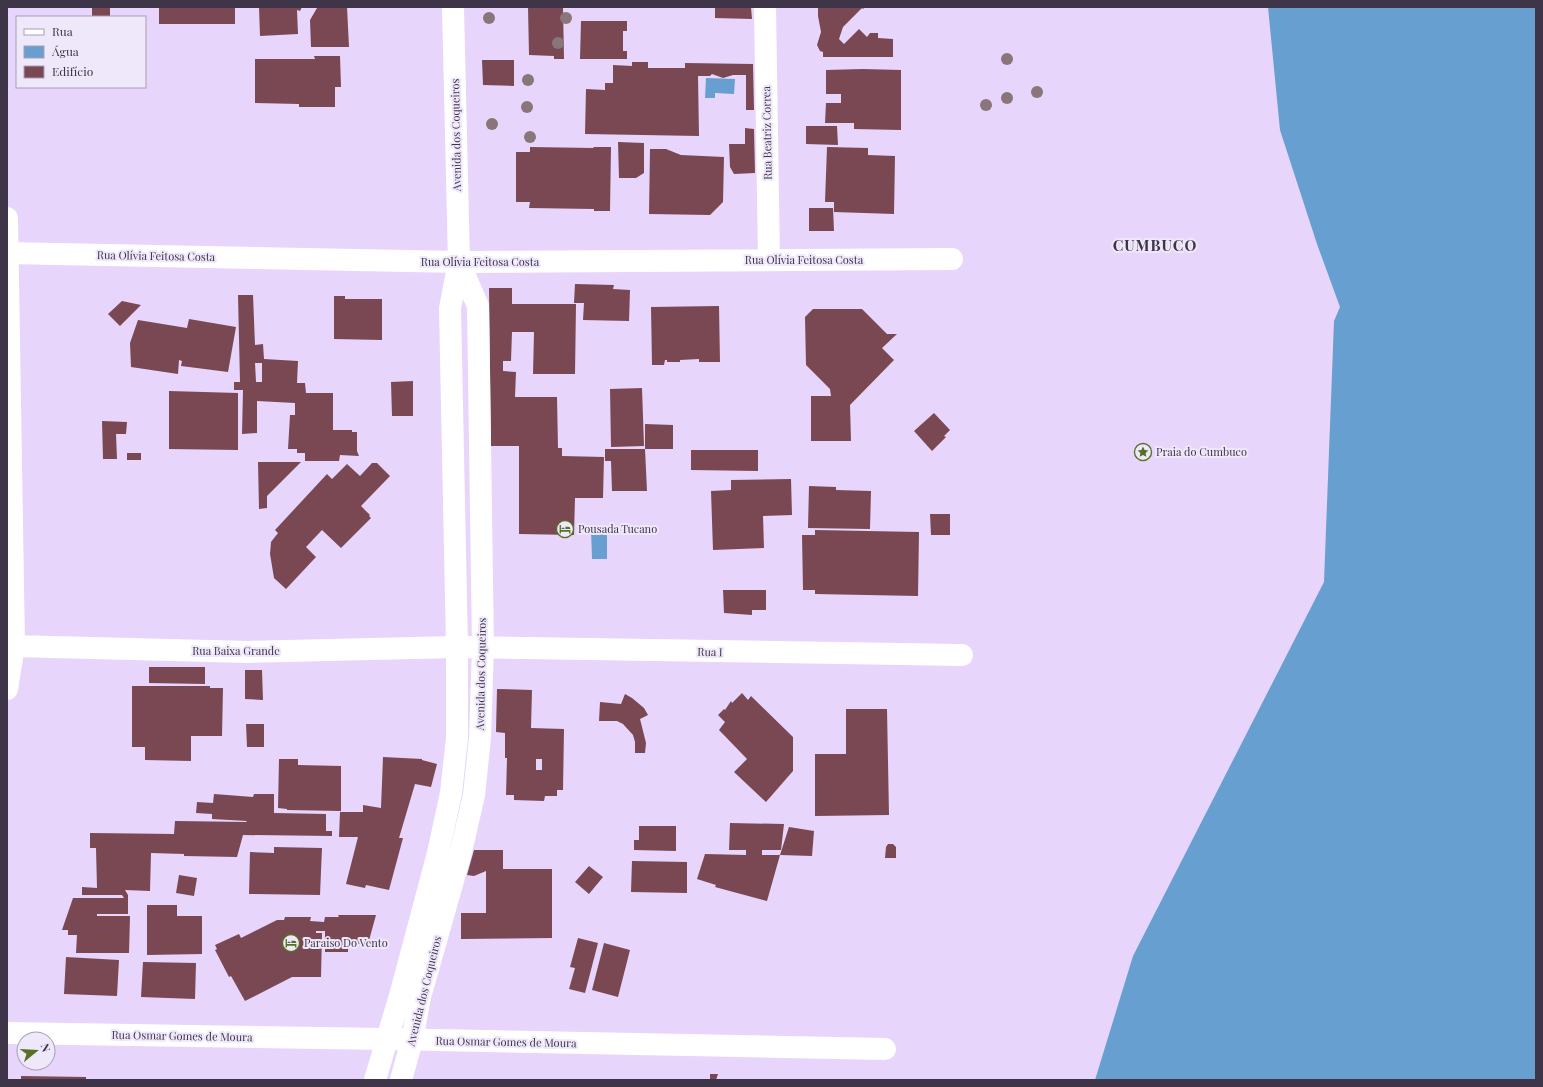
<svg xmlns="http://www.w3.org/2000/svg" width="1543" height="1087" font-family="'Playfair Display',serif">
<rect width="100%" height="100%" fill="#e7d5fb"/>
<path fill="#679fd0" d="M1268 7H1536V1080H1095L1133 956 1324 582 1334 321 1340 307 1317 244 1280 130Z
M706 78 735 79 734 94 715 93V98H705Z
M614 528V534H607V559H592L591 529Z"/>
<path fill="#794853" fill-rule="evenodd" d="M92 7H110V17H92Z
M159 7H235V24H159Z
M259 7H302L300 11 297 10 298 34 260 36Z
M326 7H347L349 47H311L310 20 317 8Z
M528 7H563L564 59H554V56L529 55Z
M715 7H751L752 19 715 18Z
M818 7H865L863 9 862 8 843 27 839 39 844 44 859 29 867 37 870 33H878V38L893 39V57H823V52L820 51 817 45 821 32 818 16Z
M581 21H627V31H623V51H627V59H580Z
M314 56H340L341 87H335V107H299V104L255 103V59H315Z
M482 60H514V86L483 85Z
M632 62H648V68H685V63L753 64 754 110H746V75H733L723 78 712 74 710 76H698L699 136 585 134 586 89 605 90V83H613V65L632 66Z
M863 69 901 70V130L854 129V123H825L826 103H841V94H826V70Z
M806 126H837L838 145 806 144Z
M745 128 754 129 755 173 734 174 730 167 729 144H745Z
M618 142 644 143V173L636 178H619Z
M530 147 594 148 593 147H611L610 211H594V209L529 208 530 202H516V152H530Z
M827 147 868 148V155L895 156 894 214 834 212V202H825Z
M650 149H666L681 155 724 157 723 202 710 215 649 214Z
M809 208H833L834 231H809Z
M575 284 614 285 613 289 630 290 629 321 583 320 584 303H574Z
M489 288H512V304H576L575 374H533L534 332H512L511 361H503V371L516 372 515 397H557L558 448H562V456L604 457 603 498H575L574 535 519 534V446H491Z
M238 295H253L255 345 263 344 264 359 298 361 297 383H305L306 393H333V430H352V432H357V451L359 456 340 455 339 461H305V453H297V449H288L290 415H295V403L257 401V433L242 434 243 390H234V382H240ZM255 363H262V382H256Z
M334 296H345V299H382V340L334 339Z
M122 301 141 305 120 326 108 314Z
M719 306 720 362H699V359L680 360V362H667V360H665L664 365H652L651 307Z
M813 309H862L887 334H897L882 348 894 360 850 405 851 441H811V396H831L830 389 806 365 805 317Z
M189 319 236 327 228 372 181 366 182 361 179 360 178 374 131 367 130 343 138 320 187 328Z
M413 381V416H392L391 382Z
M642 388 644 446 611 447 610 389Z
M169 391 238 393V450L169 449Z
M934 413 950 430 944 436 946 437 932 451 914 431Z
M102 421 127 422 126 434H116L117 459H103Z
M645 424 673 425V449H645L647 491H612L611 461H605V449H645Z
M691 450H758V471L691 470Z
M127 453H141V460H127Z
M258 462H301L267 496V508L259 509Z
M372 463H377L390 476 361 506 370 515 369 516 371 518 341 548 322 530 306 547 316 557 286 589 274 578 270 554 271 542 278 533 275 530 327 474 332 479 347 464 360 476Z
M791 479 792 515 763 516 764 548 713 550 711 491 731 490V480Z
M809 486 836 487V490L871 491 870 529 808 528Z
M930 514H950V535H931Z
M815 530 919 532 918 596 815 594V590H803L802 535H815Z
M723 590H766V610H752V615L724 613Z
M149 667H205V684L149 683Z
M245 670H262L263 700 245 699Z
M132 686H210V688H223L222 736H191V761L145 760V747H132Z
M497 689 532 690 531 728 564 729 563 790H557V796H545L544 801 514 800V795H506L507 758H505V733L496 732ZM536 759H542V770H536Z
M742 693 748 700 751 696 793 737V771L766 802 734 772 747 759 719 730 725 722 718 715 724 709 725 710 731 701 732 703Z
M625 694 632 698 644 708 648 715 640 719 646 743 645 753H635V742L633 735 623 724 617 721H599L600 702 621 704Z
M846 709H887L889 815 815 816V754H846Z
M246 724H264V747H247Z
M383 757 422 759V760L437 764 431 787 415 784 399 838H403L389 890 366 885 365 888 346 884 358 837H339L340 812H363V805L381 808Z
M279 759H298V765L341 766V811L287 810V809L278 808Z
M214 794 253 797 254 794H274V813L326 814V831H332V836L243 835 237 857 184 856V854L151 853 150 891 125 890 128 895V914H97V916H130L129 953H76L77 935H68V930H62L73 898H124L122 895H82V887L97 888 96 848H90V833L174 834 175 821 246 822 247 821 212 819V814L196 813 197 802 213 803Z
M730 823 784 824 781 850H762V855H780L767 901 715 887 716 885 697 879 705 854 746 855V850H729Z
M639 826H676V851L634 850V840H639Z
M789 827 814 831 812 856 780 855Z
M888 844H893L896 847V858H885L886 847Z
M274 847 322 848 320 895 249 894 250 852 274 853Z
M474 850H503V869H552V938L461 939V913H486V871L474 876 467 875Z
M632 861 687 862V893L631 892Z
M589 866 603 877 589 894 575 882Z
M179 875 197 878 194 896 176 893Z
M147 905H177V916H202V954L147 955Z
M338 915H376L368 944H348V952H325V931H316V933H322L321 977H292L245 1001 231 976 229 977 215 950 217 949 215 945 239 934 241 938 277 920H284L285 917H311L310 921 324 922 325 917H339Z
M578 938 598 943 585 993 569 989 575 968 570 967Z
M604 943 630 950 618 997 592 990Z
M66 957 119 960 117 996 64 994Z
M143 962 196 963 195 999 141 997Z
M710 1074H718L716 1080H710Z
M21 1076 86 1077V1080H21Z"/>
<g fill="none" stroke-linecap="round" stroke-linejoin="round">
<path stroke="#fff" stroke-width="22" d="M765 7 769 260
M7 218 14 646 7 689
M7 253 459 262 952 259
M14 646 248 652 457 647 962 655
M7 1033 387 1039 885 1049"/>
<path stroke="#fff" stroke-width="22" d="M375 1080 401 992 438 853 451 793 457 738V647L450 308 459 262 453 7
M401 1080 412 1040 420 997 460 856 474 795 480 738 483 648 478 306 459 262"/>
</g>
<g fill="#8a767a">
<circle cx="489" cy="18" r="6"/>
<circle cx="566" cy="18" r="6"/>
<circle cx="558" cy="43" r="6"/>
<circle cx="1007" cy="59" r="6"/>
<circle cx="528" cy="80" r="6"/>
<circle cx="1037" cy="92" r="6"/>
<circle cx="1007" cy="98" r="6"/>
<circle cx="986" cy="105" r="6"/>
<circle cx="527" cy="107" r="6"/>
<circle cx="492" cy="124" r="6"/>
<circle cx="530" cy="137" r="6"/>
</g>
<defs>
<g id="sight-ring" transform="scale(0.9)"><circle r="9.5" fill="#efe7fa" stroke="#567123" stroke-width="1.5"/><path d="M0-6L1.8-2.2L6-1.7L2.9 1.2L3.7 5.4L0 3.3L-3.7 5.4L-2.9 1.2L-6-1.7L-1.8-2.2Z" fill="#567123"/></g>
<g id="hotel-ring" transform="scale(0.9)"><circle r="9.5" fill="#efe7fa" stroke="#567123" stroke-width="1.5"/><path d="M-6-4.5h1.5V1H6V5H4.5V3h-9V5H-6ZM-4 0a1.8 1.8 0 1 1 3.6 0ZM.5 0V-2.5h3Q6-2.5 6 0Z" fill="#567123"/></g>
</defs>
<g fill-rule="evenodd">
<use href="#sight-ring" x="1143" y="452"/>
<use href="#hotel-ring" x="565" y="529"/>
<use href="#hotel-ring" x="291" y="943"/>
</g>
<g text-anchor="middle" stroke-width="4" stroke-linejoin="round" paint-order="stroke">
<g font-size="11" fill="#3e3548" stroke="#efe7fa">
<text transform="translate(767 133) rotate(-91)" y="4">Rua Beatriz Correa</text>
<text transform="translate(456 135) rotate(-91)" y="4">Avenida dos Coqueiros</text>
<text transform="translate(156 256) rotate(1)" y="4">Rua Olívia Feitosa Costa</text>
<text x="804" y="264">Rua Olívia Feitosa Costa</text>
<text x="480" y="266">Rua Olívia Feitosa Costa</text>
<text x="236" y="655">Rua Baixa Grande</text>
<text transform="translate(710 652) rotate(1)" y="4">Rua I</text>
<text transform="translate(481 674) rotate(-89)" y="4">Avenida dos Coqueiros</text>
<text transform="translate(424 991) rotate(-76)" y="4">Avenida dos Coqueiros</text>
<text transform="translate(182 1036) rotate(1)" y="4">Rua Osmar Gomes de Moura</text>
<text transform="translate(506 1042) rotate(1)" y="4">Rua Osmar Gomes de Moura</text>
</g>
<g font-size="11" fill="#3e3548" stroke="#efe7fa" text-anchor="start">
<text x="1156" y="456">Praia do Cumbuco</text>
<text x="578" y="533">Pousada Tucano</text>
<text x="304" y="947">Paraiso Do Vento</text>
</g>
<g font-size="15" font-weight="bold" letter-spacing="1" fill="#3e3548" stroke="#efe7fa">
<text x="1155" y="251">CUMBUCO</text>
</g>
</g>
<rect width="1543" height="1087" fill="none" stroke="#3e3548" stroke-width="16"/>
<rect x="16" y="16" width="130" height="72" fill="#efe7fa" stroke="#a8a0b3"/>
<rect x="24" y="29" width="20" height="6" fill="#ffffff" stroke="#a8a0b3"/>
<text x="52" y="36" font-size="12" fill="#3e3548">Rua</text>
<rect x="24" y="46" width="20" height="12" fill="#679fd0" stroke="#a8a0b3"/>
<text x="52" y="56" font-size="12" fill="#3e3548">Água</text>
<rect x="24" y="66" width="20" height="12" fill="#794853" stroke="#a8a0b3"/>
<text x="52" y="76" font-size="12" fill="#3e3548">Edifício</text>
<g transform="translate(36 1051) rotate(72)"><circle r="19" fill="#efe7fa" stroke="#a8a0b3"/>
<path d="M0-3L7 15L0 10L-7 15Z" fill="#567123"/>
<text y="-6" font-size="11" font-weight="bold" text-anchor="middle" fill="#3e3548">N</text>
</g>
</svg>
